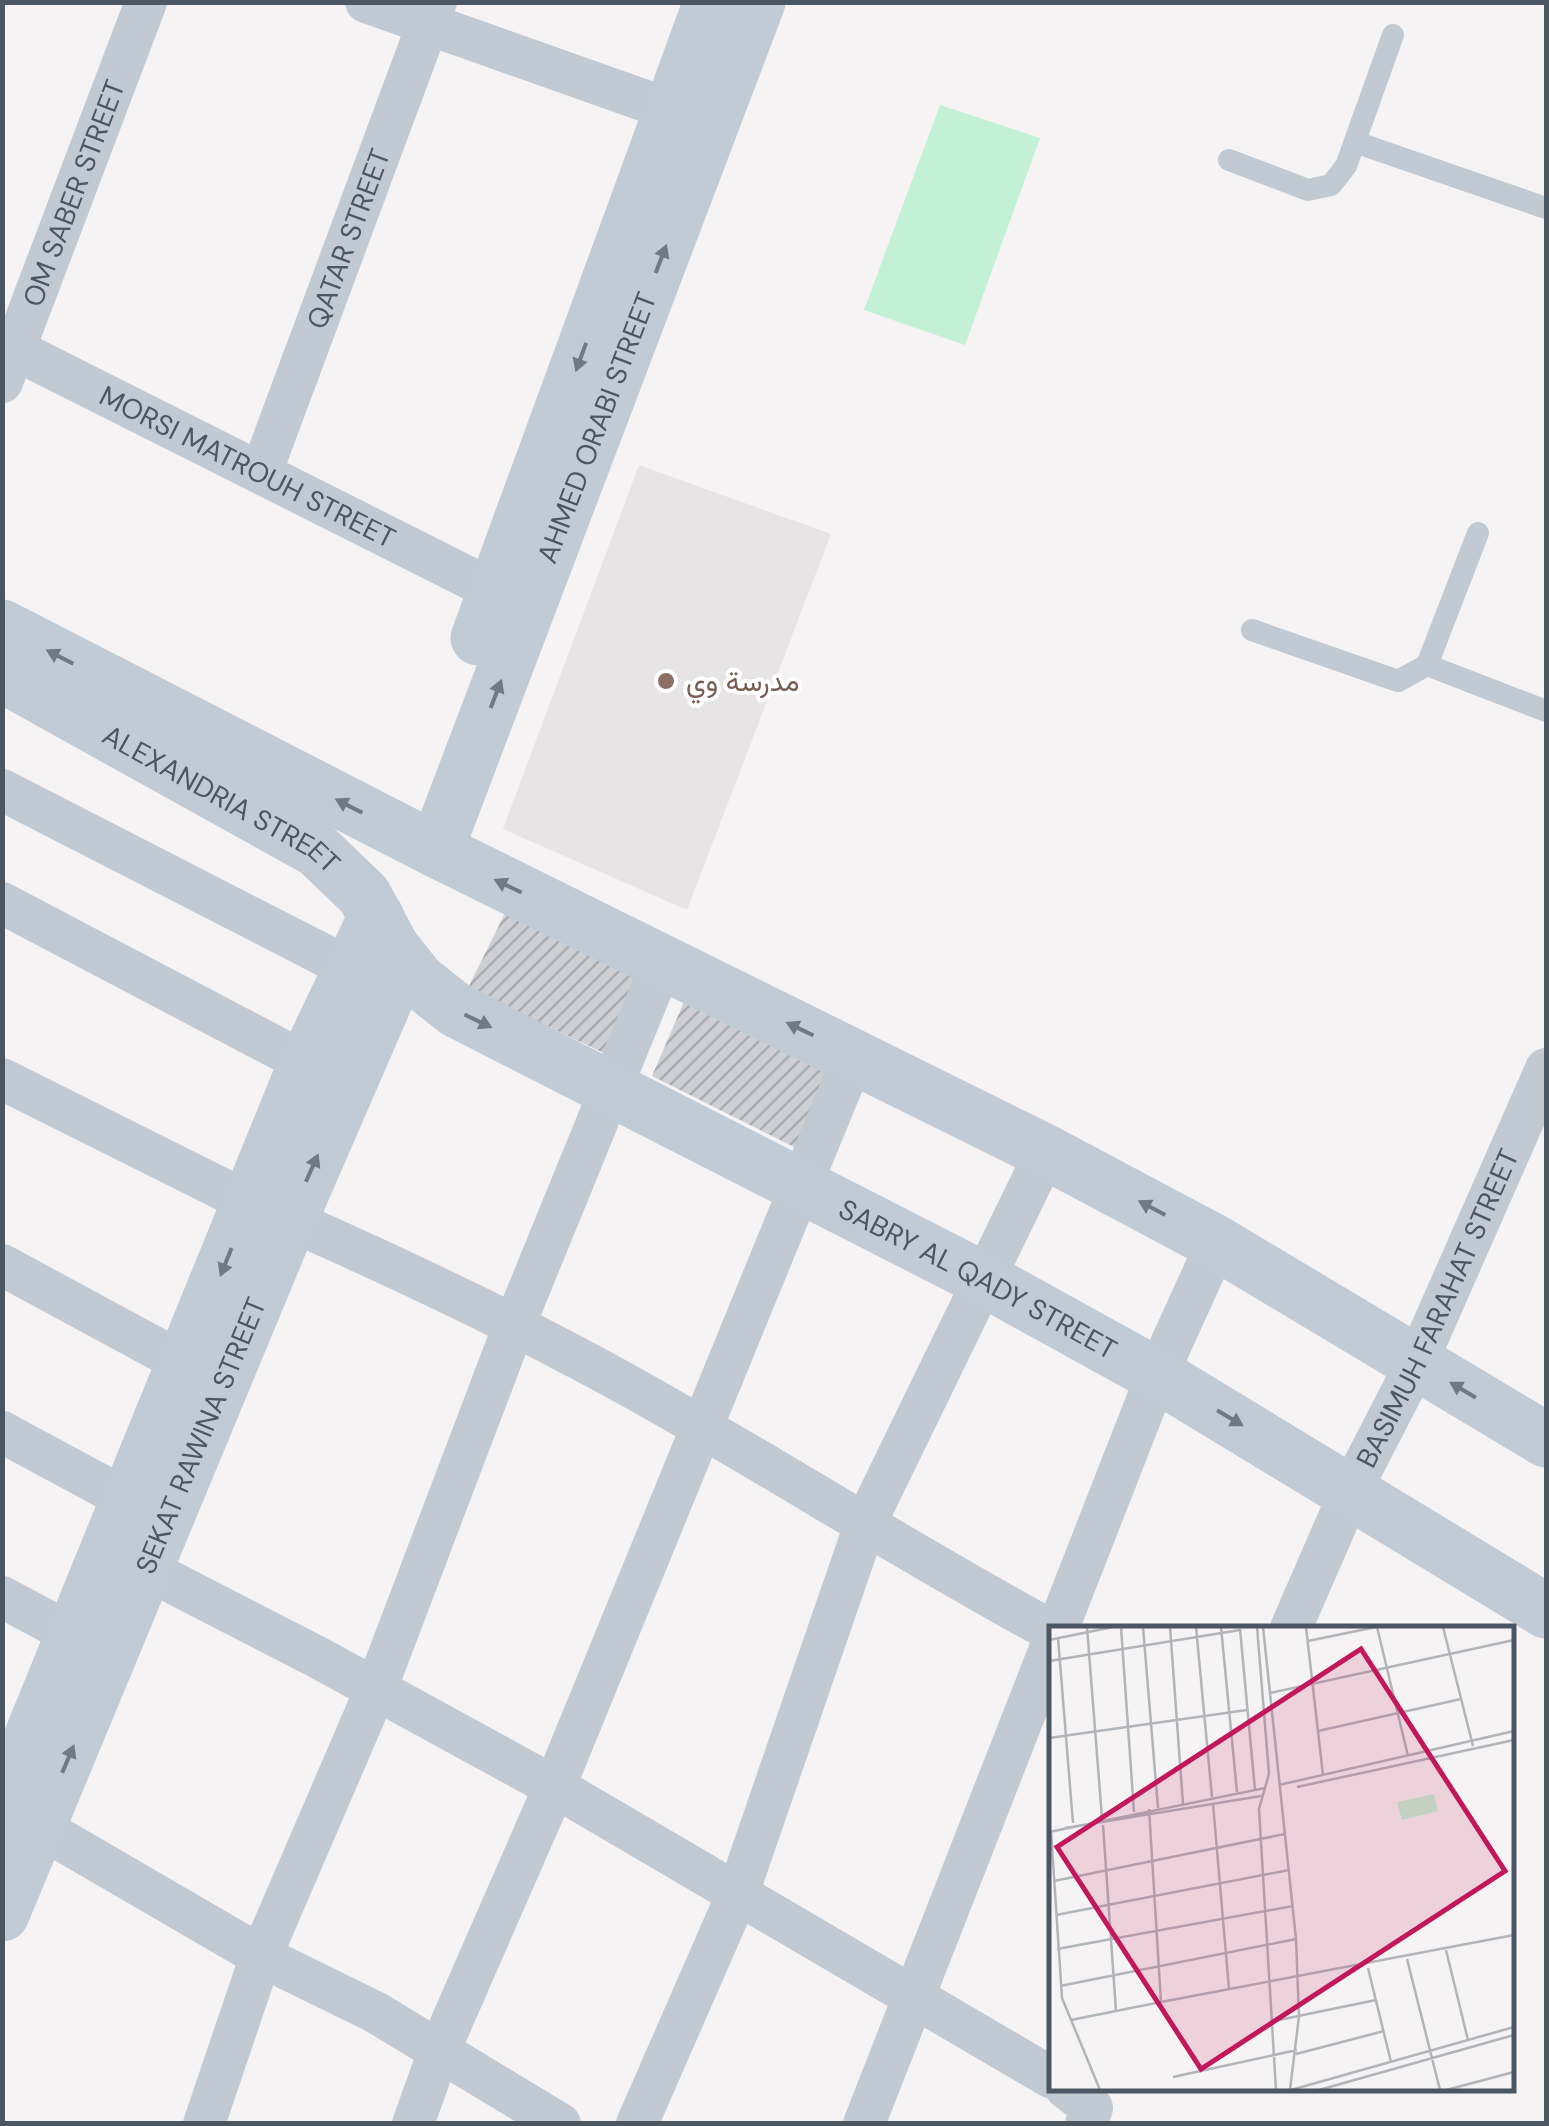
<svg xmlns="http://www.w3.org/2000/svg" width="1549" height="2126" font-family="'DM Sans',Vazirmatn,sans-serif">
<defs>
<pattern id="building-hatch" width="6" height="6" patternUnits="userSpaceOnUse" patternTransform="scale(2.5)"><rect width="6" height="6" fill="#cdcfd5"/><path d="M-1 1l2-2M0 6l6-6M5 7l2-2" fill="none" stroke="#a8abb0"/></pattern>
</defs>
<rect width="100%" height="100%" fill="#f5f3f3"/>
<path fill="#e6e4e5" d="M639 465 831 534 687 910 503 829Z"/>
<path fill="#c3f1d5" d="M940 105 1040 138 965 345 864 310Z"/>
<path fill="url(#building-hatch)" d="M505 913 652 977 612 1057 468 988Z
M687 995 834 1061 798 1149 652 1076Z"/>
<g fill="none" stroke-linecap="round" stroke-linejoin="round">
<path stroke="#c1cad2" stroke-width="22" d="M1355 142 1546 208
M1229 160 1308 190 1331 185 1346 166 1393 35
M1252 630 1398 681 1427 665 1478 533
M1427 665 1546 711"/>
<g stroke="#c1cad2" stroke-width="42">
<path d="M366 2 671 110"/>
<path id="s1" d="M2 343 495 591"/>
<path id="s2" d="M2 382 146 2"/>
<path id="s3" d="M261 473 436 2"/>
<path d="M2 790 353 970"/>
<path d="M2 903 306 1063"/>
<path d="M2 1079 250 1203"/>
<path d="M290 1220C405 1271 520 1325 631 1387 773 1466 909 1554 1052 1631"/>
<path d="M2 1265 209 1377"/>
<path d="M2 1432 130 1501"/>
<path d="M119 1555 317 1657 562 1791 1052 2078"/>
<path d="M2 1597 75 1636"/>
<path d="M1058 1628 1157 1375 1217 1243"/>
<path id="s4" d="M1291 1628 1351 1490 1417 1362 1546 1069"/>
<path d="M39 1827 261 1956 375 2012 560 2124"/>
<path d="M1066 2088 1092 2108 1086 2124"/>
<path d="M204 2124 261 1956 376 1689 514 1326 663 961"/>
<path d="M413 2124 439 2051 554 1788 854 1056"/>
<path d="M637 2124 738 1893 866 1522 1046 1152"/>
<path d="M864 2124 1052 1644"/>
</g>
<g stroke="#c1cbd6" stroke-width="55">
<path d="M2 627 436 850 1046 1152 1217 1243 1546 1440"/>
<path d="M478 638 711 2"/>
<path id="s5" d="M2 675 317 850 364 895 392 947 418 980 456 1010 985 1280 1157 1375 1546 1611"/>
<path id="s6" d="M436 850 758 2"/>
<path d="M2 1809 306 1063 376 916"/>
<path id="s7" d="M2 1914 290 1220 402 962"/>
</g>
</g>
<defs><path id="oneway-solid" d="M-6-.8H1V-3.2L6.5 0L1 3.2V.8H-6Z" transform="scale(2.5)"/></defs>
<g fill="#6e7984">
<use href="#oneway-solid" transform="translate(661 259) rotate(-69)"/>
<use href="#oneway-solid" transform="translate(581 357) rotate(110)"/>
<use href="#oneway-solid" transform="translate(60 657) rotate(-153)"/>
<use href="#oneway-solid" transform="translate(496 694) rotate(-69)"/>
<use href="#oneway-solid" transform="translate(349 806) rotate(-153)"/>
<use href="#oneway-solid" transform="translate(508 886) rotate(-154)"/>
<use href="#oneway-solid" transform="translate(478 1021) rotate(26)"/>
<use href="#oneway-solid" transform="translate(800 1029) rotate(-154)"/>
<use href="#oneway-solid" transform="translate(312 1168) rotate(-66)"/>
<use href="#oneway-solid" transform="translate(1152 1208) rotate(-152)"/>
<use href="#oneway-solid" transform="translate(226 1262) rotate(112)"/>
<use href="#oneway-solid" transform="translate(1463 1390) rotate(-149)"/>
<use href="#oneway-solid" transform="translate(1230 1418) rotate(31)"/>
<use href="#oneway-solid" transform="translate(68 1759) rotate(-67)"/>
</g>
<circle fill="#8d6e63" stroke="#fff" stroke-width="4" cx="666" cy="681" r="10"/>
<g text-anchor="middle" stroke-width="8" stroke-linejoin="round" paint-order="stroke">
<g font-size="28" fill="#4a5661" stroke="#fff">
<text dy="10" stroke="none"><textPath href="#s2" startOffset="202">OM SABER STREET</textPath></text>
<text dy="10" stroke="none"><textPath href="#s3" startOffset="250">QATAR STREET</textPath></text>
<text dy="10" stroke="none"><textPath href="#s6" startOffset="452">AHMED ORABI STREET</textPath></text>
<text dy="10" stroke="none"><textPath href="#s1" startOffset="275">MORSI MATROUH STREET</textPath></text>
<text dy="10" stroke="none"><textPath href="#s5" startOffset="252">ALEXANDRIA STREET</textPath></text>
<text dy="10" stroke="none"><textPath href="#s5" startOffset="1162">SABRY AL QADY STREET</textPath></text>
<text dy="10" stroke="none"><textPath href="#s4" startOffset="352">BASIMUH FARAHAT STREET</textPath></text>
<text dy="10" stroke="none"><textPath href="#s7" startOffset="518">SEKAT RAWINA STREET</textPath></text>
</g>
<g font-size="28" fill="#785e54" stroke="#fff" text-anchor="start">
<text x="686" y="691">مدرسة وي</text>
</g>
</g>
<g transform="translate(1049 1626)">
<rect width="465" height="465" fill="#f5f3f3"/>
<path d="M385 168 389 185 353 194 348 176Z" fill="#c3f1d5"/>
<path fill="none" stroke="#b1b4b9" stroke-width="2.5" d="M38 1 53 192M72 1 85 186M94 1 109 182M121 1 134 178M147 1 163 171M172 1 188 166M208 1 220 148 210 183 227 464M214 1 247 313 250 390 241 464M257 1 274 149M328 1 359 130M394 1 424 120M191 3 206 164M9 12 24 197M0 14 64 1M259 15 327 1M0 35 191 4M221 67 465 14M269 105 412 73M0 112 198 84M230 159 465 105M248 161 465 114M164 178 180 363M54 199 67 385M16 202 212 170M2 205 13 372 51 464M0 206 216 162M5 255 236 208M7 289 240 244M8 323 244 280M397 324 419 414M358 333 391 464M319 342 342 436M11 360 247 313M112 376 465 309M22 394 112 376 100 183M225 395 327 374M247 428 335 405M124 451 248 424M242 464 465 401M270 464 465 409M397 464 465 446"/>
<path fill="#c2185b" fill-opacity="0.15" stroke="#c2185b" stroke-width="5" d="M312 23 456 245 152 443 8 221Z"/>
<rect width="465" height="465" fill="none" stroke="#4a5661" stroke-width="5"/>
</g>
<rect width="1549" height="2126" fill="none" stroke="#4a5661" stroke-width="10"/>
</svg>
